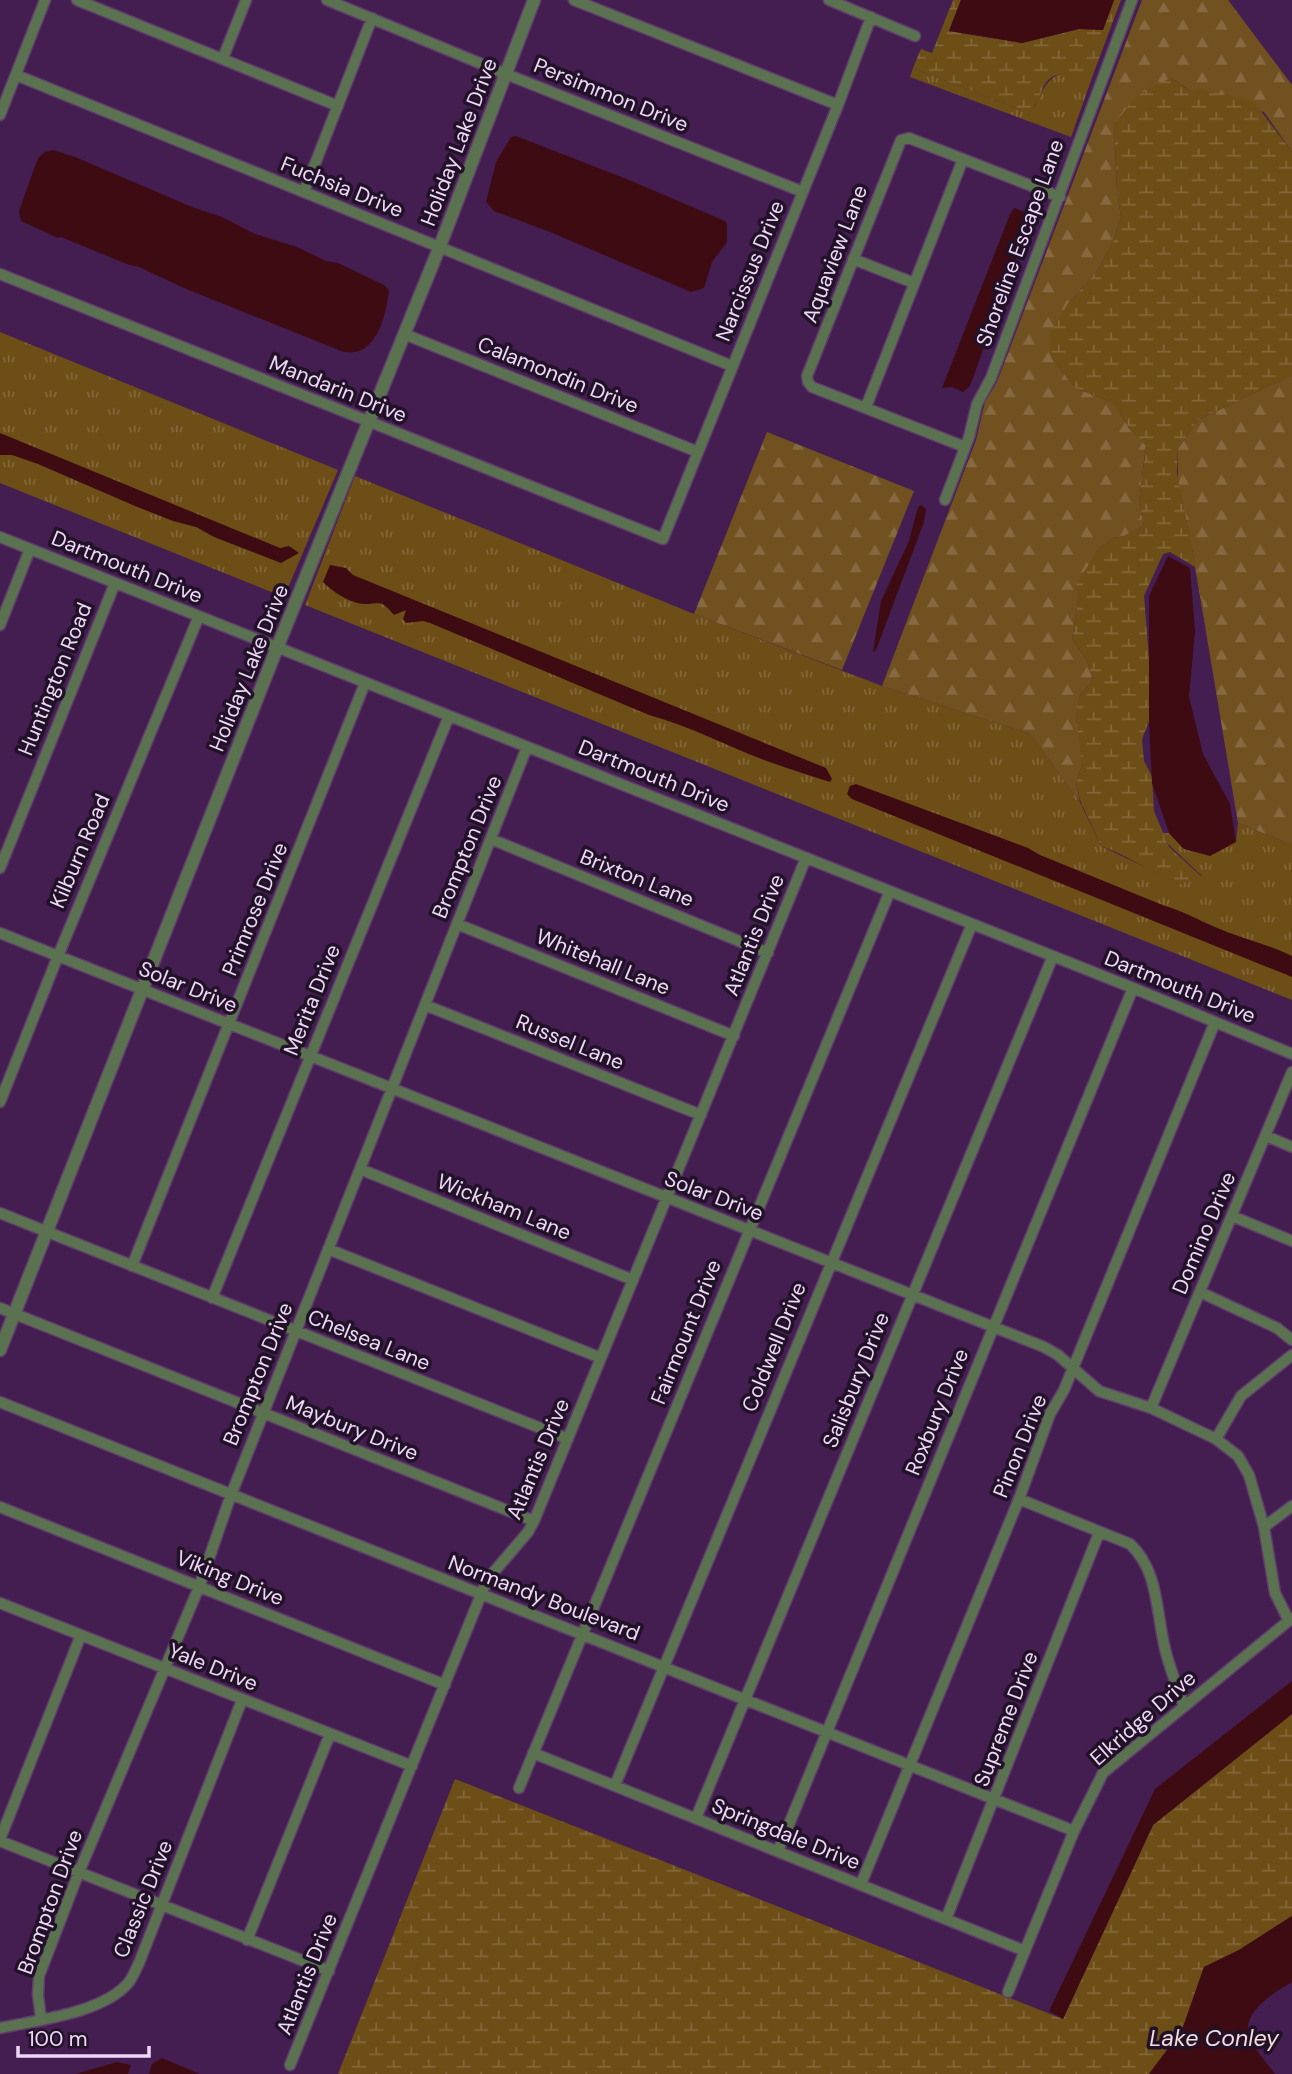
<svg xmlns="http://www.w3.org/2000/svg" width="1292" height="2074" font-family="'DM Sans',sans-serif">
<defs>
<pattern id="grass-tufts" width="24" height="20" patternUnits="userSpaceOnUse" patternTransform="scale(1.75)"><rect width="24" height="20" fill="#6e4e17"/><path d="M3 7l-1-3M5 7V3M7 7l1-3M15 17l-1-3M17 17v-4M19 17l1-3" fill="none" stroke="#83673a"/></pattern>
<pattern id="forest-firs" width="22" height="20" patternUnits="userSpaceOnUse" patternTransform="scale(1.75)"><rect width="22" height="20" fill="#71511f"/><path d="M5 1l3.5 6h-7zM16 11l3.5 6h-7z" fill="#866940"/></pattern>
<pattern id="wetland-marsh" width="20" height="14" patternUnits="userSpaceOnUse" patternTransform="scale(1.75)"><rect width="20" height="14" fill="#6e4e17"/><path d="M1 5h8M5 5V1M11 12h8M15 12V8" fill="none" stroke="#83673a"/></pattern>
</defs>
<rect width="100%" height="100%" fill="#441e51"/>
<path fill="url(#grass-tufts)" d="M913 68 1021 110 1035 106C1050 72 1057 71 1094 72L1071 137 910 77Z
M0 332 338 470 284 597 0 483Z
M355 476 694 614 882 686 1030 734 1080 802 1101 846 1180 884 1202 876 1168 844 1163 833H1169L1184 849 1236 842 1238 823 1292 845V1000L305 605Z"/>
<path fill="url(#forest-firs)" d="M1142 0H1228L1292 85V152L1264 112 1192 92 1171 78 1114 125 1117 190 1121 217 1113 242 1097 271 1067 305 1051 357 1075 388 1114 403 1129 428 1146 445 1139 502 1144 526 1124 536 1113 538 1097 551 1076 587 1079 594 1072 639 1087 661 1093 680 1079 697 1082 765 1076 782 1080 802 1030 734 882 686 976 440 985 402 997 382Z
M1292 375V845L1238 823 1193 554 1178 480V449L1198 420Z
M767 432 914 491 842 670 694 614Z"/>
<path fill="url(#wetland-marsh)" d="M953 0H961L949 31 1022 43 1079 29 1103 30 1114 0H1121L1094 72C1084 72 1064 71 1054 76 1035 85 1046 110 1021 110L913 68 921 49 932 53Z
M1171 78 1192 92 1201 89 1254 102 1292 152V375L1198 420 1178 449 1177 473 1203 604V613L1195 567 1170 552 1163 554 1144 596 1153 711 1142 739 1144 761 1152 776 1154 811 1169 847 1202 877 1180 884C1152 873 1129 856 1101 846L1080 800 1076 782 1082 765 1075 714 1079 697 1093 680 1087 661 1072 639 1079 594 1075 587 1097 551 1113 538 1124 536 1144 526 1139 502 1146 446 1129 428 1114 403 1075 388 1051 357 1050 334 1067 305 1097 271 1113 242 1121 217 1117 190 1114 124 1134 99 1151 87Z
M1292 1714V1916L1239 1950 1204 1967 1182 2030 1149 2074H338L455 1779 1063 2019 1153 1825Z"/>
<path fill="#3e0b13" d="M961 0H1114L1103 30 1079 29 1022 43 949 31Z
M516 136 629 180 725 221 727 224V242L712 262 704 288 691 292 550 232 494 211 486 202 496 162 511 137Z
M53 150 75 157 192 207 222 217 255 234 297 247 326 261 338 263 384 285 389 290C386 317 375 361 341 351L184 288 139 267 129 265 61 237 58 238 21 221 19 211 38 158 45 152Z
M1014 208 1030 214 1029 223 970 386 963 392 952 387 942 388 1010 214Z
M0 433 280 548 289 546 299 553 281 563 214 537 196 527 173 521 135 506 38 464 12 455H0Z
M921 505 926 509 924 522 876 650 873 652 881 601 909 541 918 507Z
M1168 556 1190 568 1195 631 1189 697 1203 754 1230 804 1236 842 1210 856 1184 849 1169 833 1152 783 1149 723V596Z
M330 565 346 568 353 575 826 768 832 779 830 782C808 775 786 768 764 760 725 745 689 726 649 715L430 623 423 621 406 623 403 619 406 610 394 615C380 599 382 604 364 604 352 604 331 591 323 582Z
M856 784 1028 848 1040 855 1165 906C1183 911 1198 920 1215 927 1240 938 1267 944 1292 956V977L852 799 847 794 850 786Z
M1292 1681V1714L1153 1825 1063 2019 1049 2011 1155 1789Z
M1292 1916V1982C1275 1992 1241 2012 1249 2036 1252 2047 1268 2064 1275 2074H1149L1182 2030 1204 1967 1239 1950Z
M162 2058 200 2074H149L152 2064Z
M117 2062 131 2065 128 2074H75Z"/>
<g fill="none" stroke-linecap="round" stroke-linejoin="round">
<g stroke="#5f3c6c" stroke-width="13">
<path id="minor" d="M77 0 338 106
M327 0 506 74 803 192
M574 0 838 105
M829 0 915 36
M223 58 246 0
M16 75 732 366
M0 115 45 0
M304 192 372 18
M853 259 914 283
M0 274 663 539 838 105 871 17
M404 334 698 452
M866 407 963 159
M965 447 812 387 808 382 807 376 901 140 909 138 1060 197
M945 500 969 437 977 404 991 378 1132 0
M0 537 1133 988 1292 1054
M0 625 30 549
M491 839 768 953
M0 868 115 583
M457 924 734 1036
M0 933 1044 1347 1058 1355 1099 1391 1151 1408 1216 1439 1238 1456 1249 1475 1264 1527 1275 1593 1289 1621
M425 1005 701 1115
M0 1102 58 956 199 616
M1266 1136 1292 1147
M360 1169 633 1280
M0 1213 568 1439
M1232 1216 1292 1241
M328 1249 601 1358
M132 1266 365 683
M1200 1292 1277 1328 1292 1340
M212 1298 449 716
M0 1308 534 1521
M0 1402 1074 1831
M1151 1408 1292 1072
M1216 1439 1241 1396 1292 1355
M1019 1499 1130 1544C1158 1570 1156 1609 1164 1644 1168 1665 1177 1685 1184 1706
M0 1507 445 1685
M1264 1527 1292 1506
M0 1603 412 1766
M533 1753 1025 1951
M615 1785 972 924
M519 1788 890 891
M696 1818 1053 956
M0 1839 81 1635
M0 1841 329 1971
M778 1851 1133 988
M861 1884 1019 1499 1050 1414 1064 1390 1215 1022
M946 1919 1099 1533
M247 1940 330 1734
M1008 1992 1074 1831 1103 1773 1292 1618
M41 2019 38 1995 39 1976 79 1872 199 1587 231 1495 527 747
M0 2028C37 2020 104 2013 129 1982 133 1977 136 1969 139 1963L242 1700
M290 2065 487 1580 528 1532 534 1521 806 858"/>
</g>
<g stroke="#5f3c6c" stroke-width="15">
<path id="tertiary" d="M0 1350 277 648 440 246 534 0"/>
</g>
<use href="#minor" stroke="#5b7250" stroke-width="10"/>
<use href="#tertiary" stroke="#5b7250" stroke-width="12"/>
</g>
<g text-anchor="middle" stroke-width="7" stroke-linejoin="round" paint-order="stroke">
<g font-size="21" fill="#eed8f7" stroke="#221228">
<text transform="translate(611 95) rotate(22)" y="7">Persimmon Drive</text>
<text transform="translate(459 142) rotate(-69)" y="7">Holiday Lake Drive</text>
<text transform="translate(342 187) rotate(22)" y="7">Fuchsia Drive</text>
<text transform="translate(1020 243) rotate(-70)" y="7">Shoreline Escape Lane</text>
<text transform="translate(835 254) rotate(-69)" y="7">Aquaview Lane</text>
<text transform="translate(750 271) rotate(-68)" y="7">Narcissus Drive</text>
<text transform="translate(558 375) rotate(22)" y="7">Calamondin Drive</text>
<text transform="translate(338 389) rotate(22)" y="7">Mandarin Drive</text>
<text transform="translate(127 567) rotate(22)" y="7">Dartmouth Drive</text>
<text transform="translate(249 668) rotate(-68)" y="7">Holiday Lake Drive</text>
<text transform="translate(55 679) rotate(-68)" y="7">Huntington Road</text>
<text transform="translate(654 776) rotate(22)" y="7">Dartmouth Drive</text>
<text transform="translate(467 847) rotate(-68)" y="7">Brompton Drive</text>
<text transform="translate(80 851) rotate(-67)" y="7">Kilburn Road</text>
<text transform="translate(637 878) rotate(22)" y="7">Brixton Lane</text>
<text transform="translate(255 909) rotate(-68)" y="7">Primrose Drive</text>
<text transform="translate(754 935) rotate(-68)" y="7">Atlantis Drive</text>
<text transform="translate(603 962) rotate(22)" y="7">Whitehall Lane</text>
<text transform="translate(188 987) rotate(22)" y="7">Solar Drive</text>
<text transform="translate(1180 987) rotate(22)" y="7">Dartmouth Drive</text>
<text transform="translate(312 1000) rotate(-68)" y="7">Merita Drive</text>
<text transform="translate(570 1042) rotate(22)" y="7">Russel Lane</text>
<text transform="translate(714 1196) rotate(21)" y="7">Solar Drive</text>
<text transform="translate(504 1207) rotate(22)" y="7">Wickham Lane</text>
<text transform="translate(1204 1233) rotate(-67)" y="7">Domino Drive</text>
<text transform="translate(686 1332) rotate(-68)" y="7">Fairmount Drive</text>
<text transform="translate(369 1340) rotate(22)" y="7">Chelsea Lane</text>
<text transform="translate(774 1347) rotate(-68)" y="7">Coldwell Drive</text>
<text transform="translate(258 1374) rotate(-68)" y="7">Brompton Drive</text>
<text transform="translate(856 1380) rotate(-68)" y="7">Salisbury Drive</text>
<text transform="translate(937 1412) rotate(-68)" y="7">Roxbury Drive</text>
<text transform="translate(352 1428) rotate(22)" y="7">Maybury Drive</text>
<text transform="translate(1020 1446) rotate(-68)" y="7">Pinon Drive</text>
<text transform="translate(538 1459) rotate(-67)" y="7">Atlantis Drive</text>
<text transform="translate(230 1578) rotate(22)" y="7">Viking Drive</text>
<text transform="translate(544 1598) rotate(21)" y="7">Normandy Boulevard</text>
<text transform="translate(213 1667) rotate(22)" y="7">Yale Drive</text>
<text transform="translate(1143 1718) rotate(-41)" y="7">Elkridge Drive</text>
<text transform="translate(1006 1719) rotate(-69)" y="7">Supreme Drive</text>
<text transform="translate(786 1834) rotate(22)" y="7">Springdale Drive</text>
<text transform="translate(143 1899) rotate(-68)" y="7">Classic Drive</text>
<text transform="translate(50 1902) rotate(-70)" y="7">Brompton Drive</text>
<text transform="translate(307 1974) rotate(-68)" y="7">Atlantis Drive</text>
</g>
<g font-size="23" font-style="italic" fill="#f8dbdb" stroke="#221228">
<text x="1214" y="2046">Lake Conley</text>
</g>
</g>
<path d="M18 2046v10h131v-10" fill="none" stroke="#eed8f7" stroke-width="3.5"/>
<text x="28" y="2046" font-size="21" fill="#eed8f7" stroke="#221228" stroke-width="5" paint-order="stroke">100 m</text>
</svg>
